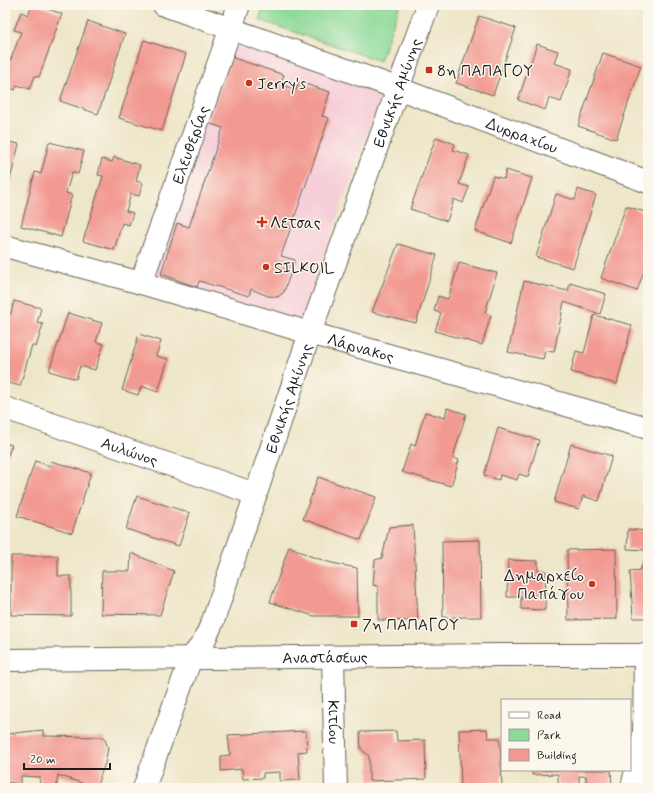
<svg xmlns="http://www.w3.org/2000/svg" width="653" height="793" font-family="Mynerve,sans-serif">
<rect width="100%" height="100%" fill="#fbf7ec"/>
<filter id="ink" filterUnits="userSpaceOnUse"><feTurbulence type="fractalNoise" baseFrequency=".025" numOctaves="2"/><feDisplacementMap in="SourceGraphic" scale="8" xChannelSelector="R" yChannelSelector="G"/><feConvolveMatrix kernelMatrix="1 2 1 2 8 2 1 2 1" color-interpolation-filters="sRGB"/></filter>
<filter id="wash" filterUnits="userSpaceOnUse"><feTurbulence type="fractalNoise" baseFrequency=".012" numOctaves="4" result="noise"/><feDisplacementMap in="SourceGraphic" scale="16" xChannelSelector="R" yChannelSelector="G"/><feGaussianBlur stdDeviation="0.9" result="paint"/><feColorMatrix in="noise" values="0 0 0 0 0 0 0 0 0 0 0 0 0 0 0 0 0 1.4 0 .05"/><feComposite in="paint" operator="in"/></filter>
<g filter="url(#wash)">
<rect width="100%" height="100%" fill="#eee6c8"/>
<path fill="#f6cfd8" d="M235 37 383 89 298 327 150 275Z"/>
<path fill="#8cd998" stroke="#547a5a" d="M264 5H400L380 61 259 20Z"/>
<g id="blocks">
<path fill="#f29991" d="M32 5H37L62 14 39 77 35 76 30 89 17 85 15 90 5 86V75L21 32 14 30 21 12 28 15Z
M479 16 516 28 493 95 456 83Z
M88 21 125 34 98 114 60 101Z
M144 40 186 54 162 131 119 118Z
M537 44 558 51 554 63 572 69 561 102 549 98 545 110 518 100Z
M603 53 641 66 616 139 578 126Z
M231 57 284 75 280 84 296 90 299 82 330 92 322 116 329 118 281 256 295 260 284 292 278 297 268 296 251 289 249 296 199 281 197 287 161 274 177 223 189 227 223 128 208 123Z
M436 137 455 144 453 150 469 155 459 184 469 187 463 203 454 199 447 221 410 209Z
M5 141 19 144 6 196H5Z
M49 142 84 151 78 174 72 172 66 193 72 195 61 237 21 226 35 172 41 174Z
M114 157 140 165 136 181 143 183 139 196 131 194 126 211 133 213 129 225 122 223 114 250 83 241 103 176 98 175 102 159 112 162Z
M506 170 532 178 511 243 475 231 493 176 504 179Z
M578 189 596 195 573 268 536 257 556 194 575 200Z
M626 206 648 213V259L637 291 601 278Z
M398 244 437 255 416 323 372 312Z
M459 263 497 273 485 313 491 315 482 345 435 331 441 313 434 311 438 296 448 299Z
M524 281 568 291 570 283 606 294 600 314 564 302 554 352 545 351 543 359 508 352Z
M14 301 41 308 37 323 43 324 36 347 32 345 20 386 5 382V313L11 314Z
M68 313 102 323 96 342 104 344 95 370 80 366 76 379 49 371Z
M594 315 632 325 617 384 571 372 576 351 584 353Z
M139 334 161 341 156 356 168 359 158 392 141 386 138 395 122 390Z
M447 408 466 414 453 458 459 460 451 486 402 472 411 444 415 446 425 412 445 418Z
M498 428 539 440 528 477 519 474 517 480 500 475 499 480 484 475Z
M5 443 12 445 5 462Z
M571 444 612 456 599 501 583 496 579 509 554 502Z
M35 461 50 466 51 461 91 473 72 533 17 516Z
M318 477 376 497 361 540 303 519Z
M137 496 190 513 179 546 126 529Z
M647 501H648V513L645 512Z
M413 525 418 621 378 620V586L373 585 375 560 382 558 389 527Z
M628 529 647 531 645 550 627 549Z
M480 540 481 617H443L442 541Z
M289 546 310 556 332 563 357 568 358 616H314L270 602Z
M616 549 617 619 568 620 567 550Z
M131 553 174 571 160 615 101 614 102 571H130Z
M11 556H58V576H71V616L11 615Z
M645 557H648V618H633L630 571 640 570Z
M508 560 538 561V571H546L545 610 521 609V597H507Z
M487 729 488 738H500L502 788H461L459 730Z
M43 730V736L104 737 108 748 105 763 96 788 58 775 56 788H39L40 777 21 776V784L5 782 6 734Z
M306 731 307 751 298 752 300 780 280 781V772L263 773V778L243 779 242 769 221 771V756L230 755 228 735Z
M396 731 397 741 425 740 426 779 369 781V756L361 749 360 732Z
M532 770H611L612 788H586V776H579V784L558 785V774L532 775Z"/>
</g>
</g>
<g filter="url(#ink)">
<use href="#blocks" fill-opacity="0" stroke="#666358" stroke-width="1"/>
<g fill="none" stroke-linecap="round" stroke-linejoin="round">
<g stroke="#666358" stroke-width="24">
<g id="minor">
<path id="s1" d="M164 5 397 88 648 182"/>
<path id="s2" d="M5 246 141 283 310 333 648 428"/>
<path id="s3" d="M141 283 239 5"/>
<path id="s4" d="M5 408 255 494"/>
<path id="s5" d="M333 657 336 788"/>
<path id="s6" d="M5 660 498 655H648"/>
<path id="s7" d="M144 788 191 658 203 643 213 621 310 333 428 5"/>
<path d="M632 788 644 733 645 655"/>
</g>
</g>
<use href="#minor" stroke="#fff" stroke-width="22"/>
</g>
</g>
<g fill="#c8321e" stroke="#fbf7ec" stroke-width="1.5">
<rect x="425" y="66" width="8" height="8" rx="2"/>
<circle cx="249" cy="83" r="4"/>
<path d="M260 216h4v4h4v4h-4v4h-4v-4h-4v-4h4z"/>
<circle cx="266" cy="267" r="4"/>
<circle cx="592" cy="584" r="4"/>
<rect x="350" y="620" width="8" height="8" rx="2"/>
</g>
<g text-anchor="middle" stroke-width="3" stroke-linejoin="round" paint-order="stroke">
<g font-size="16" fill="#1c1c1c" stroke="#fbf7ec" text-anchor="start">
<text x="437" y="76">8η ΠΑΠΑΓΟΥ</text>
<text x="257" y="89">Jerry's</text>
<text x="270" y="228">Λετσας</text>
<text x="274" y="273">SILKOIL</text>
<text x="584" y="581" text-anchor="end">Δημαρχείο<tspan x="584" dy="18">Παπάγου</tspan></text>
<text x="362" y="630">7η ΠΑΠΑΓΟΥ</text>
</g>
<g font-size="16" fill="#1c1c1c" stroke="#fbf7ec">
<text dy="6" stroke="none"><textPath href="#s7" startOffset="741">Εθνικής Αμύνης</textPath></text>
<text dy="6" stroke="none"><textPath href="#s1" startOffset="381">Δυρραχίου</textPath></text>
<text dy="6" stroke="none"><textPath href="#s3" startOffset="147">Ελευθερίας</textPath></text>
<text dy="6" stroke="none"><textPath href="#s2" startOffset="370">Λάρνακος</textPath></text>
<text dy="6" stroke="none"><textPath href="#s7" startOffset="417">Εθνικής Αμύνης</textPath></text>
<text dy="6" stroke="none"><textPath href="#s4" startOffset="132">Αυλώνος</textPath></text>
<text dy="6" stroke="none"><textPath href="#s6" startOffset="320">Αναστάσεως</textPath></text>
<text dy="6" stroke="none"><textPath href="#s5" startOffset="65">Κιτίου</textPath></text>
</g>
</g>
<rect width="653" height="793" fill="none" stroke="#fbf7ec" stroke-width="20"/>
<rect x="501" y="699" width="130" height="72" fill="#fbf7ec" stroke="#a29f99"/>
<rect x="509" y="712" width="20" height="6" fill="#ffffff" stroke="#a29f99"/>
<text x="537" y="719" font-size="12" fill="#1c1c1c">Road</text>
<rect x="509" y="729" width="20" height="12" fill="#8cd998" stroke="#a29f99"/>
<text x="537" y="739" font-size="12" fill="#1c1c1c">Park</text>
<rect x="509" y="749" width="20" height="12" fill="#f29991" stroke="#a29f99"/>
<text x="537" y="759" font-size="12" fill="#1c1c1c">Building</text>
<path d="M24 763v6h86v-6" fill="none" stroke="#1c1c1c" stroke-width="2"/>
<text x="30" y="763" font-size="12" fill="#1c1c1c" stroke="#fbf7ec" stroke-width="3" paint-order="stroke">20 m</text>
</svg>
